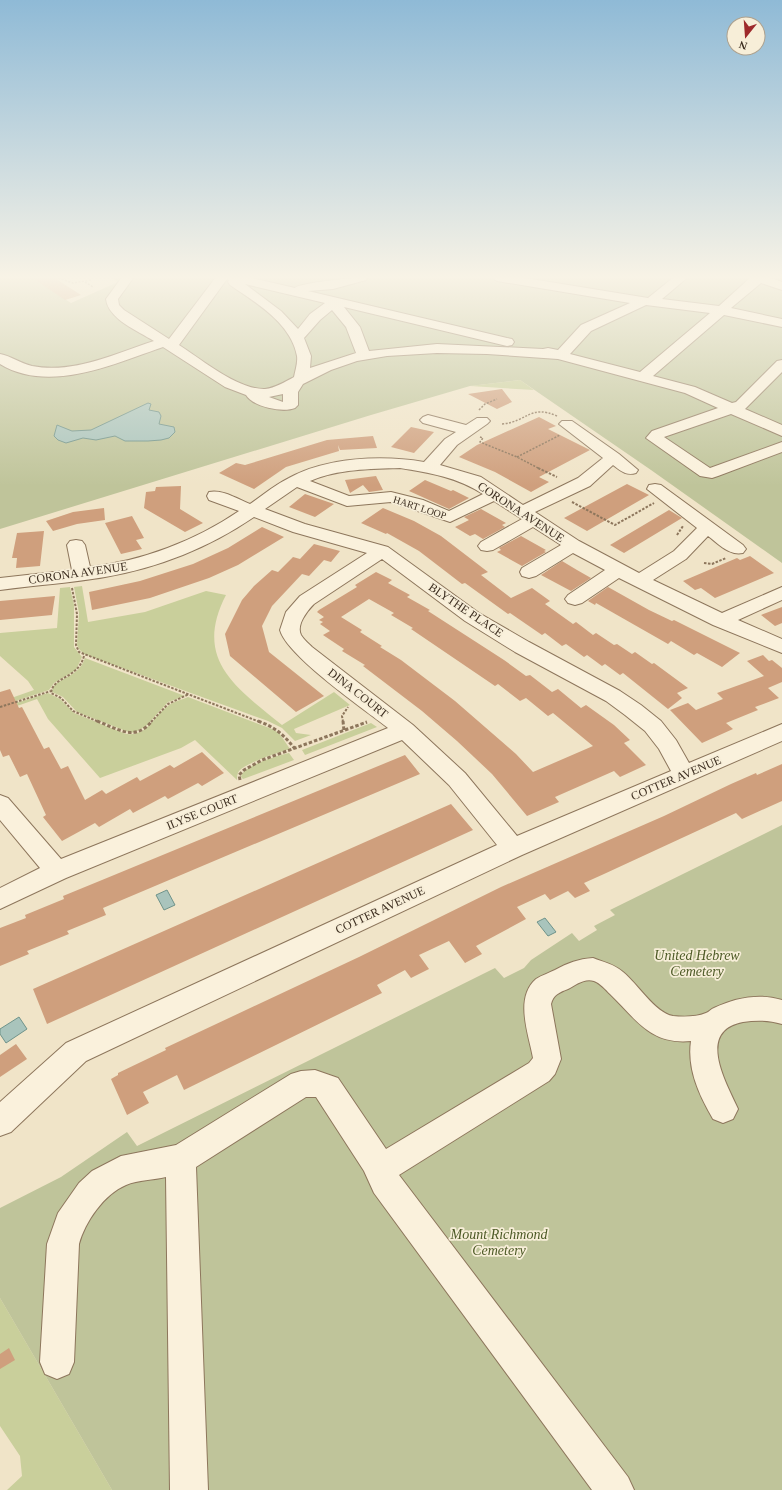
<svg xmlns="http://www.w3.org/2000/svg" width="782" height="1490" font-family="'Times New Roman',serif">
<rect width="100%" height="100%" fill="#f0e4c8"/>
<path fill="#c9cf9b" d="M520 380 534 390 470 386Z
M82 586 88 622 145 612 206 591 226 595C193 659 235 687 282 725L334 692 350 705 294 729 296 733 311 735 295 741 282 728 268 721 84 654 79 649 77 645 79 613 74 587Z
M70 587 74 605V647L82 657 76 670 54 683 49 690 0 706V702L34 690 28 681 0 656V633L57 628 60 588Z
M85 658 185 696 168 702 146 726 137 731 131 733 77 712 63 697 52 692C53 677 78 680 85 658Z
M48 693 60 699 74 713 126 734C149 736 152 717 168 706 174 701 182 700 188 697L272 729 279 733 290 749C279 752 246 763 239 771 237 774 237 777 237 780L195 740 181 748 100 778 48 719 37 699 0 712V708Z
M371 723 377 727 305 755 302 750Z
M289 753 294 760 243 779 241 777C242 766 279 755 289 753Z
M0 1298 112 1490H7L22 1476 20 1456 0 1426Z"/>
<path fill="#bfc49a" d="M0 277H31L71 303 118 282 110 277H765L770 279V277H782V563L651 470 520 380 470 386 371 415 0 529Z
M782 825V1490H112L0 1298V1208L61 1177 127 1132 137 1146 495 968 504 978 524 968 531 960 572 933 579 941 597 930 594 926 615 915 610 910Z"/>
<path fill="#a9c4bc" stroke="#6f938a" d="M148 403 151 404 149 410 159 412 161 416 159 424 174 427 175 432 169 438 161 440 148 441H125L115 436 96 440 83 438 66 443 58 440 54 436 57 425 72 431 91 430Z
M167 890 175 905 164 910 156 895Z
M545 918 556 932 548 936 537 922Z
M19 1017 27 1029 6 1043 0 1034V1029Z"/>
<path fill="#cf9f7d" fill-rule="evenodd" d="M31 277H53L81 295 65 300Z
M502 389 512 402 497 409 468 394Z
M539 417 556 426 548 429 590 450 539 477 549 482 531 492 495 472 459 457 477 445Z
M411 427 434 432 414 453 391 447Z
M373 436 377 448 340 450 338 445 339 451 286 467 254 489 219 473 236 463 245 465 327 440Z
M376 476 383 490 369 492 363 485 350 493 345 480Z
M425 480 451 491 453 490 469 498 449 509 409 491Z
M627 484 649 495 587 531 564 518Z
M181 486 180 509 203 523 185 532 144 508 146 492 155 491 156 487Z
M305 494 334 504 315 517 289 507Z
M104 508 105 520 77 524 53 531 46 521 73 512Z
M383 508 414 521 441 536 488 572 481 575 511 598 532 588 550 601 545 604 573 624 576 622 593 635 596 633 614 645 617 644 632 654 635 652 652 664 654 663 688 688 677 693 682 698 668 709 623 673 620 675 605 664 602 666 587 655 584 657 566 644 562 646 545 633 542 635 510 613 508 614 465 583 462 584 419 551 387 533 386 534 361 523Z
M481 509 506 523 502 525 505 527 483 539 475 534 470 536 455 527 469 520 464 517Z
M669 510 682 518 624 553 610 545Z
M132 516 144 538 136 540 142 549 121 554 105 523Z
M262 527 284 537 238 565 209 578 150 598 92 610 89 592 140 581 193 564 228 548Z
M44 531 40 566 16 568 17 558H12L17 533Z
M521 536 546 550 544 551 546 552 522 566 497 552 501 550 499 548Z
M314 544 340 551 331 562 324 560 309 576 302 574 272 606 262 626 269 652 324 696 296 712 230 656 225 634 242 600 254 586 272 570 278 572 293 557 300 559Z
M750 556 774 573 715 598 701 588 695 590 683 581 737 558 740 560Z
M562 561 577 570 591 578 571 591 541 575Z
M376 572 392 580 388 583 410 595 407 597 430 610 428 611 504 660 526 676 530 675 552 692 558 689 581 708 586 705 614 725 630 740 624 743 646 765 620 777 614 771 555 797 559 802 527 816 492 774 457 741 422 711 363 666 365 665 342 651 344 649 323 635 330 631 320 624 323 622 319 620 324 617 317 612 319 610 357 587 355 585ZM369 599 394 613 391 615 413 628 411 629 495 686 498 684 520 701 526 698 548 716 553 713 593 746 533 772 516 754 455 701 401 660 380 647 382 646 360 632 362 630 341 617Z
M608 587 649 610 672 621 674 620 740 653 722 667 697 653 694 655 671 641 668 644 596 603 595 605 588 601Z
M55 596 52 615 0 620V601Z
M782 607V623L775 626 761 615Z
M763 655 769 661 772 660 782 668V682L768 688 779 698 755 707 758 710 726 723 733 729 702 743 670 710 688 703 696 710 723 699 717 693 764 676 747 661Z
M10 689 19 708 22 707 44 749 49 747 61 769 68 766 85 800 102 790 106 794 137 777 140 781 170 765 174 768 202 752 224 773 202 786 198 783 168 799 165 796 133 813 130 809 99 827 95 823 62 841 43 817 46 815 27 774 20 777 9 755 3 757 0 750V692Z
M405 755 420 774 103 908 106 915 67 931 69 934 27 951 29 954 0 966V928L26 918 25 915 64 899 63 896 102 880Z
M782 764V801L742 819 736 813 604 874 584 883 590 891 575 898 568 891 550 900 545 894 517 907 526 919 476 946 482 954 465 963 449 941 419 955 429 969 411 978 405 970 377 985 382 993 184 1090 177 1075 143 1092 149 1103 127 1115 111 1079 118 1075V1073L166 1050 165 1048 359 957 501 887 664 816 731 784 756 773 757 775Z
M451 804 473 830 47 1024 33 989Z
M16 1044 27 1059 0 1077V1055Z
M9 1348 15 1360 0 1369V1354Z"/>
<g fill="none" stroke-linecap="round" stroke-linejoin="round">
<g stroke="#8d765c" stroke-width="2">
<path id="minor" d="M122 277H134L118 299 119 305 124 310 169 339 216 277H248L295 288C298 283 358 277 368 277L366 280 333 289 308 291 507 338 512 339 514 342 512 345 507 346 344 307 360 327 369 351 437 344 543 349 548 348 558 350 581 325 630 303 497 281 491 277H519L648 298 674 277H688L662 299 719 306 751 277H769L782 282V290L761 283 731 308 782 319V327L724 315 653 376 695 387 732 403 736 402 777 361 782 360V372L745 409 782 425V436L731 414 664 437 710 468 782 442V452L718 476 712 478 700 476 646 438 652 431 718 408 685 393 558 359 487 354 437 353 387 356 357 361 331 370 303 384 298 392V405L295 408C283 413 253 407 246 395L225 387 163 347C114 364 49 394 0 364V354C11 356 20 363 32 366 74 374 114 354 154 341 138 331 108 319 106 299ZM227 279 229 280 228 282 230 285C255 302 291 323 297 356 298 363 295 371 294 377 285 382 275 388 265 389 238 390 201 359 179 345ZM245 284 325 303 310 314 298 329 281 311ZM646 305 710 313 640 372 570 354 591 331ZM332 310 346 327 356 353 310 368 311 356 304 338 320 320ZM283 394V402L269 397Z
M428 415 466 425 477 418H487L490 421 487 424 457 445 440 465 481 477 523 505 578 478 603 458 559 424 562 421H572L619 454 638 470 636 473C626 476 621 471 613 465L590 486 535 512 579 541 639 573 674 551 697 528 647 489 649 485 655 484 661 485 743 545 746 549 743 553C729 556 719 544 708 536L686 559 653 580 722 613 782 587V600L738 620 782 639V653L713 625 619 578 582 603 575 605 568 603 565 599 568 595 605 570 573 553 536 576 529 578 522 576 520 572 522 568 561 545 533 527 493 550 487 551 481 550 478 546 481 542 522 519 494 501 450 522 391 502 347 506 297 487 265 509 305 524 388 547 479 613 529 642 620 691 641 705 661 721 676 740 689 763 782 724V741L522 855 86 1061 11 1132 0 1136V1102L66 1043 497 845 449 785 402 740 66 878 0 909V888L40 868 0 820V795L8 798 61 859 388 728C364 709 287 656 280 630L286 612 300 596 367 553 293 532 254 517C210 547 158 568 105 577 71 583 35 585 0 590V578L72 570 67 545 70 541 76 540 82 541 85 545 90 567C142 561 195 541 239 511L209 500 207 496 209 492C222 489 238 499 250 504 263 495 275 485 289 478 327 457 383 455 424 462L445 439 456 432 423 423 420 420 423 417ZM400 468C430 473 457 477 483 494L449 511 423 500 391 492 349 496 310 481C338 469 369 469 400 468ZM382 559 465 621 515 652 606 701 625 715 645 731 659 749 671 771 517 836 465 773 413 725 312 647C309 644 304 640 301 635 296 625 307 611 314 604Z
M593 958C603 962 614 964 623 972 637 983 655 1013 673 1016 683 1017 697 1017 706 1013 709 1012 711 1009 714 1008 735 998 759 993 782 1000V1024C769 1020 756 1020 743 1022 695 1031 727 1084 738 1109L733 1119 723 1123 713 1119C699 1095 687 1069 691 1041 650 1045 636 1019 610 994 606 990 600 983 594 981 584 978 576 985 568 989 560 992 553 995 551 1004L561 1059 555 1074 549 1081 399 1175 628 1477 634 1490H592L374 1193 364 1171 316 1097H306L196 1167 208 1490H170L166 1177C154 1180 138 1180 126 1185 104 1194 85 1222 79 1244L74 1362 69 1374 57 1379 45 1374 40 1362 47 1244 58 1213 79 1183 92 1171 121 1156 176 1145 291 1074 301 1071 315 1070 338 1078 386 1149 529 1063 533 1058C529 1035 514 998 536 979 542 975 549 973 555 970 568 963 578 959 593 958Z"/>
</g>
<path stroke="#8d765c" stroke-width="1.5" stroke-dasharray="2 1.5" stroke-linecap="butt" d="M55 277 73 283 91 280
M85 282 93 287
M479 410 485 404 497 399
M502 424C527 422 530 404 557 416
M480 437 483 438 480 442 517 457 540 469
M517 457 560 435"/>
<path stroke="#8d765c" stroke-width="2" stroke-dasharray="2.5 1.5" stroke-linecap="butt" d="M538 468 557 477
M572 502 615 525 654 503
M677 535 683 526
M704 563 712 564 726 558
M72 588 77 614 76 645 79 652 260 722
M84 656C78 679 53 676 51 693L61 698 73 711 99 722
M0 707 51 691
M151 722 168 704 189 694
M343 722 342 716 348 707"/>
<path stroke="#8d765c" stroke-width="3" stroke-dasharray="3.5 2" stroke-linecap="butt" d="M97 721C118 729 135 742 152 721
M258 721C275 727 284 735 295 749
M343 721 344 731
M240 780 239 775 244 770 262 760 367 722"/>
<use href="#minor" fill="#faf1dc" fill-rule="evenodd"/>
</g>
<linearGradient id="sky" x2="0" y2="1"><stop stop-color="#8fbad6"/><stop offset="0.57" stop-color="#f8f3e6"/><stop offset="1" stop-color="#f8f3e6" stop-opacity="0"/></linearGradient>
<rect width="782" height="486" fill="url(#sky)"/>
<g text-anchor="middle" stroke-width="3.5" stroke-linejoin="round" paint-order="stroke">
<g font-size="10" fill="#3d2e20" stroke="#f7eed8">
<text transform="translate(420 507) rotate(18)" y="4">HART LOOP</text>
</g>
<g font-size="12" fill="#3d2e20" stroke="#f7eed8">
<text transform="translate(521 512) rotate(33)" y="4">CORONA AVENUE</text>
<text transform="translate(78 573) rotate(-8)" y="4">CORONA AVENUE</text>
<text transform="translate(466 610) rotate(34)" y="4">BLYTHE PLACE</text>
<text transform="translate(358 693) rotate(38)" y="4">DINA COURT</text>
<text transform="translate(676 778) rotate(-23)" y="4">COTTER AVENUE</text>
<text transform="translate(202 812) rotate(-22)" y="4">ILYSE COURT</text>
<text transform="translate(380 910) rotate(-25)" y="4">COTTER AVENUE</text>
</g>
<g font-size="14" font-style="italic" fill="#4d5a26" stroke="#f7eed8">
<text x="697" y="960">United Hebrew<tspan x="697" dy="16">Cemetery</tspan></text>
<text x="499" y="1239">Mount Richmond<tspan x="499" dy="16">Cemetery</tspan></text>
</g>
</g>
<g transform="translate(746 36) rotate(197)"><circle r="19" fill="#f7eed8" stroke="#ada18e"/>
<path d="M0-3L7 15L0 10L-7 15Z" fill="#9e2a2b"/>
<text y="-6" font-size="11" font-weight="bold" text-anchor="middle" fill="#3d2e20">N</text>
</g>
</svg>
